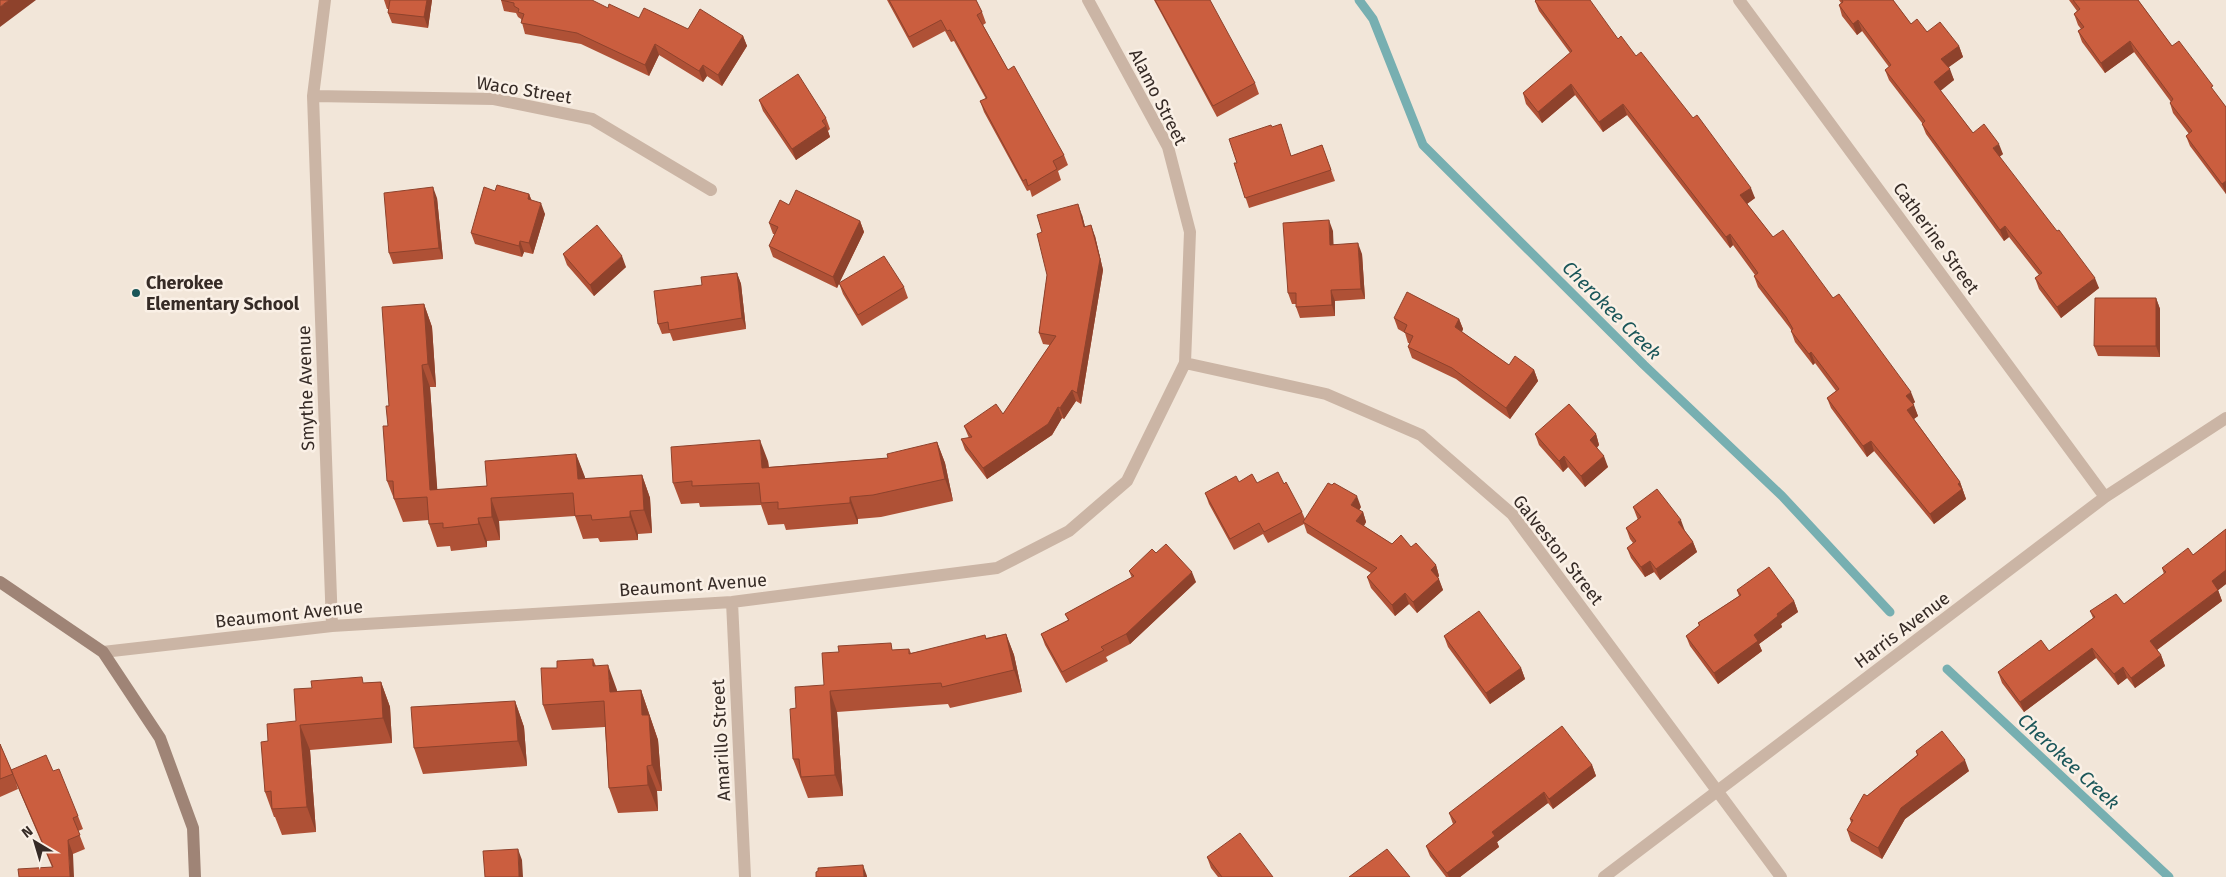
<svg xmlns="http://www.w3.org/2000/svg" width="2226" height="877" font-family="'Fira Sans',sans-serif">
<rect width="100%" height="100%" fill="#f2e6d9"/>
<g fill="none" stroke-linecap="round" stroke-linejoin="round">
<path stroke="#77afb1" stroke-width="9" d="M1359 0 1373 19 1423 145 1644 365 1782 496 1890 612
M1947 669 2169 877"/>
<path stroke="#cbb5a5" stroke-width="12" d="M325 0 313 96 332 626
M1739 0 2105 497
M313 96 494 99 592 119 711 190
M1185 363 1326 394 1421 435 1512 514 1781 877
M732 602 745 877
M103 652 332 626 732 602 997 568 1069 531 1127 481 1185 363 1190 232 1168 147 1088 0
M1604 877 2105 497 2226 418"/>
<path stroke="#9f8476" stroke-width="12" d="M0 582 103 652 160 738 193 828 195 877"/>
</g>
<path fill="#af5136" d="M384 0H432L428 28 392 23 388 13V9H387Z
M501 0 608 8 639 18 688 29 743 36 747 46 722 86 707 76 703 82 659 55 649 76 581 44 525 34 521 19 518 17 516 13 504 11Z
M887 0H976L982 12 986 23 983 25 1008 70 1064 155 1068 165 1058 171 1061 180 1032 197 1030 190 1027 191 984 112 980 101 986 99 954 41 951 42 945 31 913 48Z
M1154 0H1155L1255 83 1259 94 1217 117Z
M1839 0H1893L1911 24 1959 46 1963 57 1948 67 1954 80 1940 90 1973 133 2003 154 1999 157 2099 288 2061 318 2039 289 2035 278 2039 275 2009 237 2004 241 1926 134 1922 124V123L1889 80 1885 70 1889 67 1862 31 1857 35 1842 16 1839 5 1841 3Z
M2069 0H2138L2172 46 2216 94 2226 107V194L2190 146 2186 136 2189 134 2173 113 2170 103 2171 102 2134 52 2105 73 2082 42 2078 31 2081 29 2078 25 2074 14 2077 11Z
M1535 1 1618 39 1636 56 1755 198 1747 204 1773 237 1833 298 1915 402 1913 404 1918 416 1914 419 1960 482 1966 499 1934 524 1874 451 1867 457 1831 408 1827 398 1836 391 1815 363 1813 365 1795 342 1791 331V330L1789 327 1758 287 1754 276 1755 275 1733 245 1730 248 1627 115 1603 132 1575 95 1542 123 1526 104 1523 93 1570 53 1539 11Z
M759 100 826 118 830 129 828 131 830 137 796 160 763 111Z
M1272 127 1291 156 1322 145 1335 181 1249 208 1234 163H1237Z
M495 191 529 194 532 201 545 214 533 254 524 252 522 257 475 244 471 233Z
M437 198 443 259 393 264 389 253Z
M789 205 860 221 864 232 839 283 904 287 908 298 862 326 843 294 839 283 837 288 773 257 769 246 775 234H773L769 223Z
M1082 215 1085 227 1095 236 1103 270 1081 404 1076 401 1064 419 1062 418 1052 435 987 479 965 450 961 439 969 438 964 426 1003 414 1050 345 1043 344 1039 333 1047 275 1042 232Z
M1333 231V244L1362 254 1365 299 1335 301V316L1300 318 1296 307V304H1292L1288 293Z
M563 254 626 267 594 296 567 265Z
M737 273 741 284 746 329 673 341 670 333 662 334 658 324 702 285Z
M2156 298 2160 309V357L2098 356 2094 346Z
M424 304 432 327 436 387H430L437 490 487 486 576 454 585 479 642 475 650 498 652 533 638 534V540L600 542 598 538 583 539 575 516 499 521 500 540 487 541V547L451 551 450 546 437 547 429 524V520L403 522 387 481 388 426 389 406Z
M1394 318 1459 319 1463 329 1462 332 1509 365 1534 370 1538 381 1510 419 1456 379 1412 358 1408 347 1410 343H1408L1405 333 1398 329Z
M1535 434H1596L1599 445 1597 448 1608 467 1585 487 1568 467 1563 472 1539 445Z
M937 442 945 463 953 501 881 517 858 519V524L786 530 784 524 768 525 761 505 700 507 699 503 681 504 673 483 768 461 769 467 888 458Z
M1239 482 1284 484 1302 512 1305 519 1361 507 1359 510 1363 512 1366 522 1364 526 1392 544 1411 547 1436 565 1439 576 1438 578 1443 590 1417 613 1409 604 1395 616 1371 588 1367 577 1371 573 1307 533 1304 524 1268 543 1263 534 1234 550 1209 504 1205 493Z
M1633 507 1685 531 1693 542 1697 552 1660 580 1654 572 1645 577 1631 558 1627 548 1633 543 1630 539 1626 528 1638 520Z
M2226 529V584L2218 590 2222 601 2157 650 2161 655 2165 666 2135 688 2127 678 2118 685 2096 658 2024 712 2002 683 1998 672 2049 651 2093 618 2090 611 2124 604 2164 574 2162 568 2193 555Z
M1156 553 1196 582 1130 644 1106 657 1108 661 1066 683 1045 645 1041 634 1068 620 1065 614 1132 578 1129 571Z
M1737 590 1794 601 1798 612 1781 624 1782 627 1759 644 1762 651 1718 684 1690 646 1686 636 1699 626 1698 623 1739 596Z
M1006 634 1014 655 1022 692 950 708 948 704 837 712 843 796 808 798 793 759 824 685 893 650 909 649 911 653Z
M1444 636 1521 668 1525 679 1490 704 1448 647Z
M593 659 596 666 617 691 641 690 658 740 662 791H657L658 811 618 813 609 788 605 727 552 730 543 705 557 668Z
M381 682 390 707 392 743 310 750 316 832 282 835 275 817H274L265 792 296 721 364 683Z
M515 701 524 727 527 766 423 774 414 748Z
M0 744 13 774 53 771 78 816 83 829 78 831 85 849 73 854 52 867 16 783 18 789 0 797Z
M1916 751 1969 771 1905 819 1882 859 1851 841 1847 830 1851 823 1850 819 1867 796 1917 755Z
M1592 765 1596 776 1553 809 1548 803 1497 842 1499 847 1460 877H1446L1430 856 1426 846 1453 824 1449 813Z
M1207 857 1273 877H1218L1211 868Z"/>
<path fill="#8e422c" d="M9 0H36L0 27V7Z
M427 0H432L428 28 424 17Z
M1858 20 1862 31 1857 35 1853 24Z
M743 36 747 46 722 86 718 75Z
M2130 41 2134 52 2105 73 2101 63Z
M655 44 659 55 649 76 645 65Z
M1959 46 1963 57 1945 70 1941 59Z
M703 65 707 76 703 82 699 71Z
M1950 69 1954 80 1938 93 1934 82Z
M1571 84 1575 95 1542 123 1538 112Z
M1623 104 1627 115 1603 132 1599 122Z
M826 126 830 137 796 160 792 149Z
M1999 144 2003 154 1997 159 1993 148Z
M2226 181V194L2222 184Z
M433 187 437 198 443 259 439 248Z
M1751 188 1755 198 1744 206 1740 195Z
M529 194 533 205 528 199Z
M541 203 545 214 533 254 529 243Z
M1078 204 1082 215 1088 238 1084 227Z
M1329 220 1333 231 1334 255 1330 245Z
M860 221 864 232 837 288 833 277Z
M1091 225 1095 236 1103 270 1081 404 1077 393Z
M2005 226 2009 237 2004 241 2000 230Z
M1730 234 1733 245 1730 248 1726 237Z
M520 241 524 252 522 257 519 246Z
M1358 243 1362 254 1365 299 1361 289Z
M622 256 626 267 594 296 590 285Z
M737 273 741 284 746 329 742 318Z
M2095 278 2099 288 2061 318 2057 307Z
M1331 290 1335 301V316L1332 305Z
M2156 298 2160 309V357L2156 346Z
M424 304 432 327 436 387 428 364Z
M1459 319 1463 329 1459 338 1455 327Z
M1811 352 1815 363 1813 365 1809 354Z
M422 365 430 387 439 513 430 490Z
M1534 370 1538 381 1510 419 1506 408Z
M1072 390 1076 401 1064 419 1060 408Z
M1911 392 1915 402 1910 406 1906 396Z
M1914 405 1918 416 1911 421 1907 410Z
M1058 407 1062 418 1052 435 987 479 983 468Z
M1596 434 1599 445 1593 451 1590 440Z
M760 440 768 461 770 490 762 468Z
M1871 441 1874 451 1867 457 1863 446Z
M937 442 945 463 953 501 945 479Z
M576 454 585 477 586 502 578 479Z
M1564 456 1568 467 1563 472 1559 461Z
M1604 456 1608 467 1585 487 1581 476Z
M642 475 650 498 652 533 644 510Z
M1960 482 1966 499 1934 524 1930 514Z
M1357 496 1361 507 1355 516 1351 505Z
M850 497 858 519V524L850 503Z
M491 498 499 521 500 540 492 517Z
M630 511 638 534V540L630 517Z
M1363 512 1366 522 1360 532 1356 521Z
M478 518 487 541V547L479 524Z
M1681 520 1685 531 1682 533 1678 522Z
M1693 542 1697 552 1660 580 1656 569Z
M1650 561 1654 572 1645 577 1641 567Z
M1436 565 1439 576 1435 580 1431 570Z
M2226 570V584L2216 592 2212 581Z
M1192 572 1196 582 1130 644 1126 634Z
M1439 579 1443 590 1417 613 1413 602Z
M2218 590 2222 601 2154 652 2150 641Z
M1405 593 1409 604 1395 616 1392 605Z
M1794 601 1798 612 1781 624 1782 627 1759 644 1762 651 1718 684 1714 673 1754 635 1777 614Z
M1006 634 1014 655 1022 692 1014 670Z
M2092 648 2096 658 2024 712 2020 702Z
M2161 655 2165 666 2135 688 2131 678Z
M608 665 617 690 619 717 610 692Z
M2123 667 2127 678 2118 685 2114 674Z
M1521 668 1525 679 1490 704 1486 693Z
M381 682 390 707 392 743 383 718Z
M641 690 658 740 662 791 652 765 642 715Z
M830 691 837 712 843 796 835 775Z
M515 701 524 727 527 766 518 741Z
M300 725 310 750 316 832 307 807Z
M1965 760 1969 771 1905 819 1882 859 1878 848 1901 808Z
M1592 765 1596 776 1553 809 1549 799Z
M647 766 657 791 658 811 648 785Z
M1544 792 1548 803 1497 842 1499 847 1460 877H1449L1447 873 1492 832Z
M68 840 73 854 74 877H70Z
M518 849 522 860 523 877H519Z
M863 865 867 876V877H864Z"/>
<path fill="#cb5e3f" stroke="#8e422c" d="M0 0H9L0 7Z
M390 0H427L424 17 388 13Z
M501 0H592L608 8 609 4 639 18 644 8 688 29 700 9 743 36 718 75 703 65 699 71 655 44 645 65 577 33 521 23 524 14 518 12 519 9 514 6V3Z
M889 0H976L982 12 977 15 1008 70 1014 66 1064 155 1053 161 1057 169 1028 186 1026 179 1023 181 980 101 987 98 950 30 947 31 941 20 909 37Z
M1155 0H1210L1255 83 1213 106Z
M1536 0H1590L1618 39 1621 36 1636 56 1641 52 1693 118 1697 115 1751 188 1740 195 1773 237 1783 230 1833 298 1839 294 1911 392 1906 396 1914 405 1907 410 1960 482 1958 484 1962 489 1930 514 1871 441 1863 446 1827 398 1839 389 1811 352 1809 354 1791 331 1793 329 1786 317 1754 276 1758 273 1730 234 1726 237 1623 104 1599 122 1571 84 1538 112 1523 93 1572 51 1535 1Z
M1842 0H1893L1911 24 1917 19 1927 32 1940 22 1959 46 1941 59 1950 69 1934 82 1973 133 1984 124 1999 144 1993 148 2057 231 2059 230 2095 278 2057 307 2035 278 2042 273 2005 226 2000 230 1922 124 1925 121 1885 70 1891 65 1858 20 1853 24 1839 5 1843 2Z
M2073 0H2138L2172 46 2179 41 2213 86 2211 87 2226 107V181L2222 184 2186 136 2192 131 2170 103 2173 99 2130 41 2101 63 2078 31 2084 27 2074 14 2080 9Z
M798 74 826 118 822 121 826 126 792 149 759 100Z
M1281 124 1291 156 1322 145 1331 170 1245 198 1234 163H1237L1229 139 1271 125 1272 127Z
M497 185 529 194 528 199 541 203 529 243 520 241 519 246 471 233 484 187 495 191Z
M433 187 439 248 389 253 384 193Z
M796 190 860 221 833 277 769 246 778 227 769 223 780 200 789 205Z
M1078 204 1084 227 1091 225 1100 259 1077 393 1072 390 1060 408 1058 407 1048 424 983 468 961 439 972 437 964 426 996 404 1003 414 1056 336 1039 333 1047 275 1037 234 1042 232 1037 215Z
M1329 220 1330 245 1358 243 1361 289 1331 290 1332 305 1296 307V293H1288L1283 223Z
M597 225 622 256 590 285 563 254Z
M884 256 904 287 858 315 839 283Z
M737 273 742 318 669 330 668 322 658 324 654 291 702 285 701 277Z
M1407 292 1459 319 1455 327 1509 365 1515 356 1534 370 1506 408 1452 368 1408 347 1413 336 1404 332 1407 325 1394 318Z
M2095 298H2156V346H2094Z
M424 304 428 364 422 365 430 490 487 486 485 461 576 454 578 479 642 475 644 510 630 511V517L592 520 591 515 575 516 573 493 491 498 492 517 478 518 479 524 443 528V523L429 524 427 497 394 499 393 481H387L383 426H388L386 406H389L382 307Z
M1569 404 1596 434 1590 440 1604 456 1581 476 1564 456 1559 461 1535 434Z
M760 440 762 468 888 458 887 454 937 442 945 479 873 495 850 497V503L778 509V502L761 503 759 483 692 486V481L673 483 671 447Z
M1278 472 1284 484 1286 482 1302 512 1264 532 1259 523 1230 539 1205 493 1236 476 1239 482 1252 474 1257 483Z
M1328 483 1332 485 1334 483 1357 496 1351 505 1363 512 1356 521 1392 544 1401 535 1411 547 1416 543 1436 565 1431 570 1439 579 1413 602 1405 593 1392 605 1367 577 1377 568 1303 522Z
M1657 489 1681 520 1678 522 1693 542 1656 569 1650 561 1641 567 1627 548 1636 541 1626 528 1641 517 1633 507Z
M2226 529V570L2212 581 2218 590 2150 641 2161 655 2131 678 2123 667 2114 674 2092 648 2020 702 1998 672 2041 640 2049 651 2095 617 2090 611 2116 594 2124 604 2166 572 2162 568 2188 548 2193 555Z
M1166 544 1192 572 1126 634 1101 647 1104 650 1062 672 1041 634 1069 620 1065 614 1134 576 1129 571 1152 549 1156 553Z
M1769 567 1794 601 1777 614 1778 616 1754 635 1758 641 1714 673 1686 636 1700 625 1698 623 1741 595 1737 590Z
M1479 611 1521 668 1486 693 1444 636Z
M1006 634 1014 670 942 687 941 683 830 691 835 775 801 777 799 759H793L790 709 796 708 795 687 824 685 822 653 839 652 838 646 891 643 892 650 909 649V654L985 635 986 639Z
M593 659V666L608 665 610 692 641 690 642 715H649L652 765 647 766 648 785 609 788 604 701 543 705 541 668H557V661Z
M362 677 363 683 381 682 383 718 300 725 307 807 272 809 271 791 265 792 261 742 268 741 267 724 296 721 294 689 312 688 311 681Z
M515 701 518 741 414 748 411 707Z
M1562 726 1592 765 1549 799 1544 792 1492 832 1495 836 1447 873 1426 846 1456 822 1449 813Z
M1942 731 1965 760 1901 808 1878 848 1847 830 1853 820 1850 819 1864 794 1867 796 1918 755 1916 751Z
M0 744 13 774 0 779Z
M46 755 53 771 59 769 78 816 73 818 80 835 68 840 70 877H19L18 869 53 867 11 770Z
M1240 833 1273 877H1222L1207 857Z
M518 849 519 877H485L483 851Z
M1387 849 1410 877H1349Z
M863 865 864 877H816V872L818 871V868Z"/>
<circle fill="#1a5659" stroke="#faf0e6" stroke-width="2" cx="136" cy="293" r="5"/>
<g text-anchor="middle" stroke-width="5" stroke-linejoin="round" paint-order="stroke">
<g font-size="18" fill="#362b26" stroke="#faf0e6">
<text transform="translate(524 90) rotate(9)" y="6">Waco Street</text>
<text transform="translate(1158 97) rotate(63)" y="6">Alamo Street</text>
<text transform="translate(1936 238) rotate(54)" y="6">Catherine Street</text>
<text transform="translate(306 388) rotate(-92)" y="6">Smythe Avenue</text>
<text transform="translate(1558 550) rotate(52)" y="6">Galveston Street</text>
<text transform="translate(693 585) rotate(-4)" y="6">Beaumont Avenue</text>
<text transform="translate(289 614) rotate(-6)" y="6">Beaumont Avenue</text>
<text transform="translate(1902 630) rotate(-37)" y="6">Harris Avenue</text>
<text transform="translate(721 740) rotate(-93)" y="6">Amarillo Street</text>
</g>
<g font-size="18" font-weight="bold" fill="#362b26" stroke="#faf0e6" text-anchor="start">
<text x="146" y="289">Cherokee<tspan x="146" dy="21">Elementary School</tspan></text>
</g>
<g font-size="19" font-style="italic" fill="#1a5659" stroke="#faf0e6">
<text transform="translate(1612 310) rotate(45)" y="7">Cherokee Creek</text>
<text transform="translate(2069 761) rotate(43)" y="7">Cherokee Creek</text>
</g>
</g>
<g transform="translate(35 842) rotate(322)" stroke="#faf0e6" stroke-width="4" paint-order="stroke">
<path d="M0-4L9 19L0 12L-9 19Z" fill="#362b26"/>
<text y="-8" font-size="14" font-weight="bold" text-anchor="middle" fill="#362b26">N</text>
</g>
</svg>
